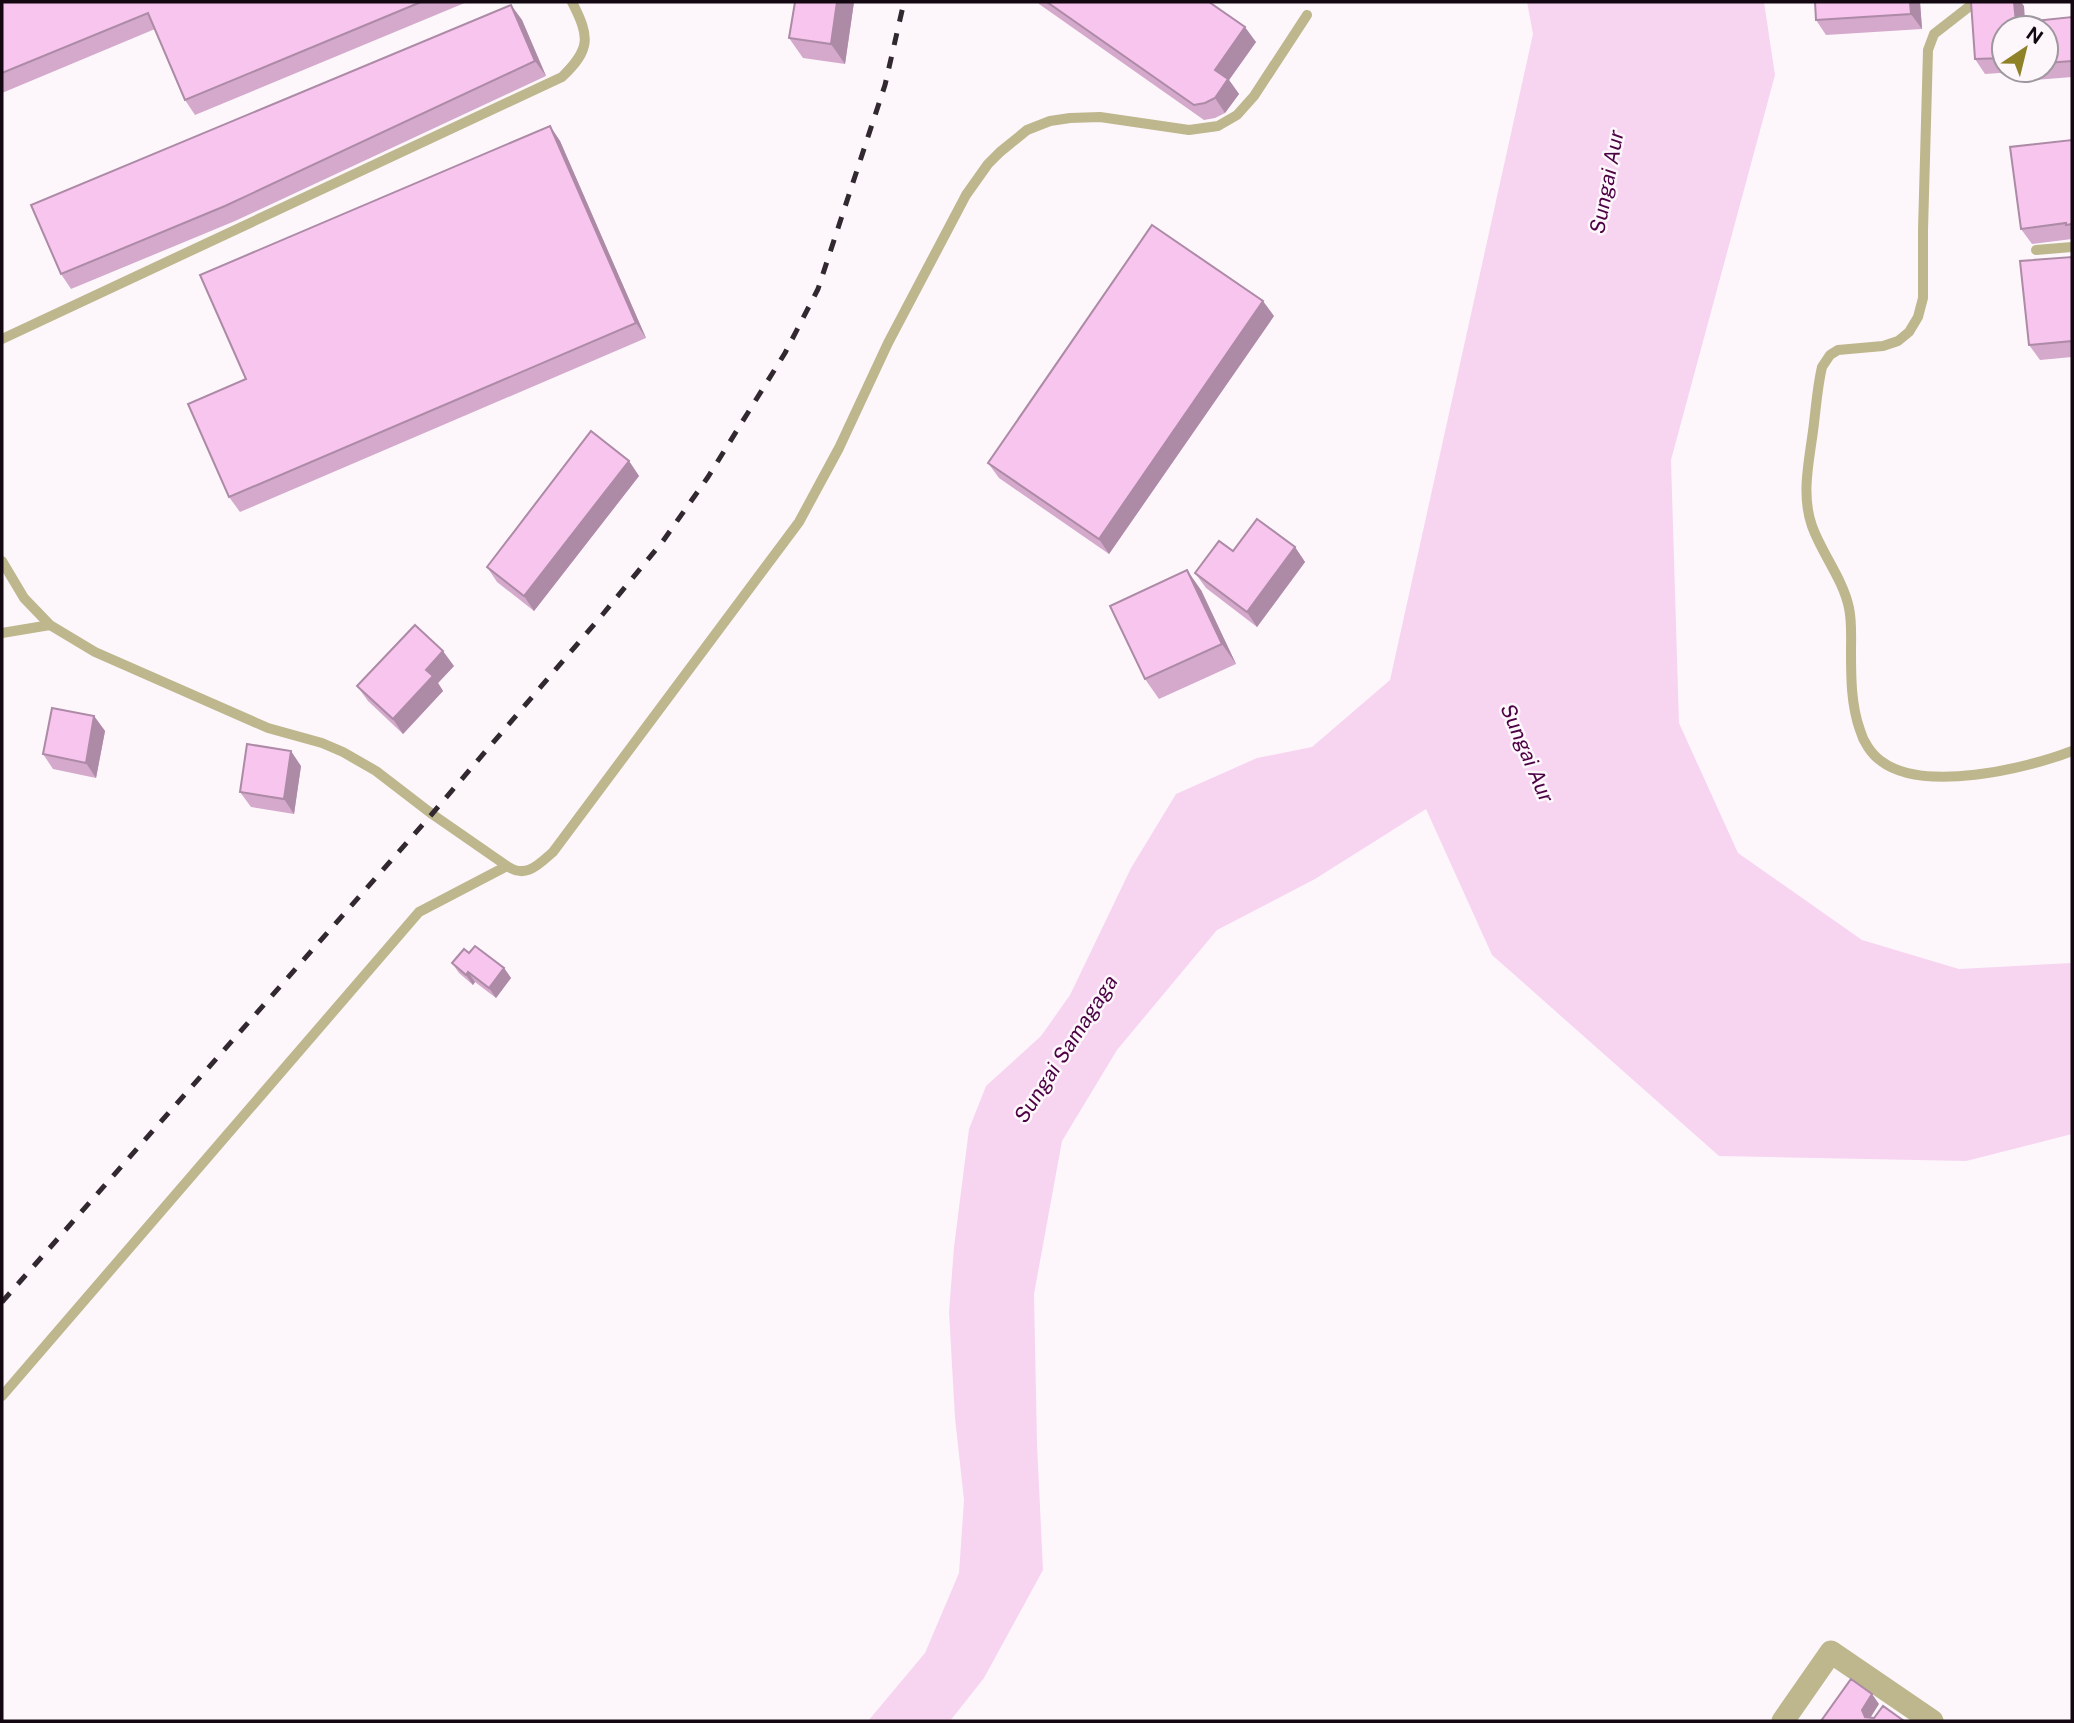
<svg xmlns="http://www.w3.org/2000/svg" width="2074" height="1723" font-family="'Public Sans',sans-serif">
<rect width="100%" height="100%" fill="#fdf7fc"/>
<path fill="#f7d5f0" d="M1527 2H1764L1775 75 1671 460 1679 723 1738 853 1862 940 1959 969 2072 963V1134L1966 1161 1719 1156 1492 955 1426 809 1315 879 1217 930 1117 1050 1062 1141 1034 1294 1037 1444 1043 1570 984 1678 950 1721H868L925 1653 959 1573 964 1500 955 1418 949 1312 954 1247 969 1129 986 1086 1041 1036 1070 995 1131 868 1176 794 1257 758 1312 747 1390 680 1533 34Z"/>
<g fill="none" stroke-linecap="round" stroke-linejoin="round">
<path stroke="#beb78d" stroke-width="10" d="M1975 2 1934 34 1928 50 1923 230V298L1918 317 1909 332 1898 341 1883 346 1838 350 1830 355 1822 367C1817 388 1816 409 1813 431 1809 462 1801 495 1812 526 1822 554 1843 579 1849 608 1852 622 1851 637 1851 651 1851 677 1851 705 1860 730 1863 741 1871 754 1881 761 1923 793 2026 769 2072 751
M2036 250 2072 247
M2 339 562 77C591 49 590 37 572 2
M2 561 24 598 50 625 95 652 268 728 322 743 343 752 376 771 432 814 507 866C526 879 538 865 553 852L799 522 839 448 888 343 966 195 988 164 1000 152 1027 130 1050 121 1070 118 1100 117 1189 130 1218 126 1237 115 1254 96 1307 15
M2 633 50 625
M2 1396 419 912 507 866"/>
<path stroke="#beb78d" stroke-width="23" d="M1783 1721 1831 1652 1932 1721"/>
<path stroke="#322830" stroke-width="5" stroke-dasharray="12 12" stroke-linecap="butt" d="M2 1302 432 814 603 614 663 541 708 477 785 353 818 289 885 85 904 2"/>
</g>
<path fill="#d4a9cc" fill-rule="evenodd" d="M2 2H467L195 115 185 100 155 29 2 93Z
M854 2 845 64 803 58 789 38Z
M1038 2H1209L1256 42 1229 80 1239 94 1225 113 1215 118 1204 120 1039 4Z
M1920 2 1922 29 1826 35 1816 20Z
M511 5 522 20 546 76 235 221 71 289 61 274Z
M2024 6 2025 22 2072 17V77L2035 80 2029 71 1985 74 1975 59ZM2004 28H2046V70H2004Z
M550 126 560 141 646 338 240 512 229 497 246 379Z
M2072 140V239L2032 244 2021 229Z
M2072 257V357L2040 360 2029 345Z
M1274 316 1109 554 999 478 988 463Z
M629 461 639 476 534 611 497 582 487 567Z
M1295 547 1305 562 1257 627 1206 588 1195 573 1233 551Z
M1201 590 1236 664 1159 699 1145 679Z
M454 666 438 683 443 691 403 734 368 701 357 686Z
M94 716 105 731 96 778 53 769 43 754Z
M301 766 294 814 251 807 240 792Z
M469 953 504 968 511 978 496 998 475 982 473 985 459 973 452 963Z"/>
<path fill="#ad8aa6" d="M837 2H854L845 64 831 44Z
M1910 2H1920L1922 29 1911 14Z
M2014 2H2021L2024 6 2025 28 2016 23Z
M511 5 522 20 546 76 535 61Z
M1245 27 1256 42 1229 80 1239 94 1225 113 1215 98V70Z
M550 126 560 141 646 338 636 323Z
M1263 301 1274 316 1109 554 1099 539Z
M629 461 639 476 534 611 524 596Z
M1295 547 1305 562 1257 627 1247 612Z
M1187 570 1201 590 1236 664 1222 644Z
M443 651 454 666 438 683 443 691 403 734 393 719 426 670Z
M94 716 105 731 96 778 86 763Z
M291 751 301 766 294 814 284 799Z
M504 968 511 978 496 998 489 988Z
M468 972 475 982 473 985 466 975Z
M1872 1694 1879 1704 1869 1720 1865 1717 1862 1710Z"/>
<path fill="#f7c5ed" stroke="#ad8aa6" stroke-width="2" d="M2 2H421L185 100 148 13 2 73Z
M795 2H837L831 44 789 38Z
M1047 2H1209L1245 27 1215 70 1228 79 1215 98 1205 103 1194 105Z
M1815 2H1910L1911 14 1816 20Z
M1971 2H2014L2016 23 2072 17V61L2046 63V28H2004V58L1975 59Z
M511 5 535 61 225 206 61 274 31 205Z
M550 126 636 323 229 497 188 404 246 379 200 275Z
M2072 140V224L2066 225V223L2021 229 2010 147Z
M1152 225 1263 301 1099 539 988 463Z
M2072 257V341L2029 345 2020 261Z
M591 431 629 461 524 596 487 567Z
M1257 519 1295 547 1247 612 1195 573 1219 541 1233 551Z
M1187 570 1222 644 1145 679 1110 606Z
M415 625 443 651 426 670 433 676 393 719 357 686Z
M52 708 94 716 86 763 43 754Z
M247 744 291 751 284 799 240 792Z
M475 946 504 968 489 988 468 972 466 975 452 963 464 949 469 953Z
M1851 1679 1872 1694 1862 1710 1865 1717 1874 1718 1883 1706 1904 1721H1821Z"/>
<g text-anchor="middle" stroke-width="5" stroke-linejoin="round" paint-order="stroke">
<g font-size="21" font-style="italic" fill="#4b0143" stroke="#fdf7fc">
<text transform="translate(1607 182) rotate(-79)" y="7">Sungai Aur</text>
<text transform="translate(1527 753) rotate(67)" y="7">Sungai Aur</text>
<text transform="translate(1066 1049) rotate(-57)" y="7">Sungai Samagaga</text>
</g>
</g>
<rect width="2074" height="1723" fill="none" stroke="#130811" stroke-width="7"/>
<g transform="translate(2025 49) rotate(35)"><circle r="33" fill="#fdf7fc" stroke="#9f979e" stroke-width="2"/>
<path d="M0-5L12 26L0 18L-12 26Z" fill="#8f8128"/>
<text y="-10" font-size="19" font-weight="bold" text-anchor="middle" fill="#130811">N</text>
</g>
</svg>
